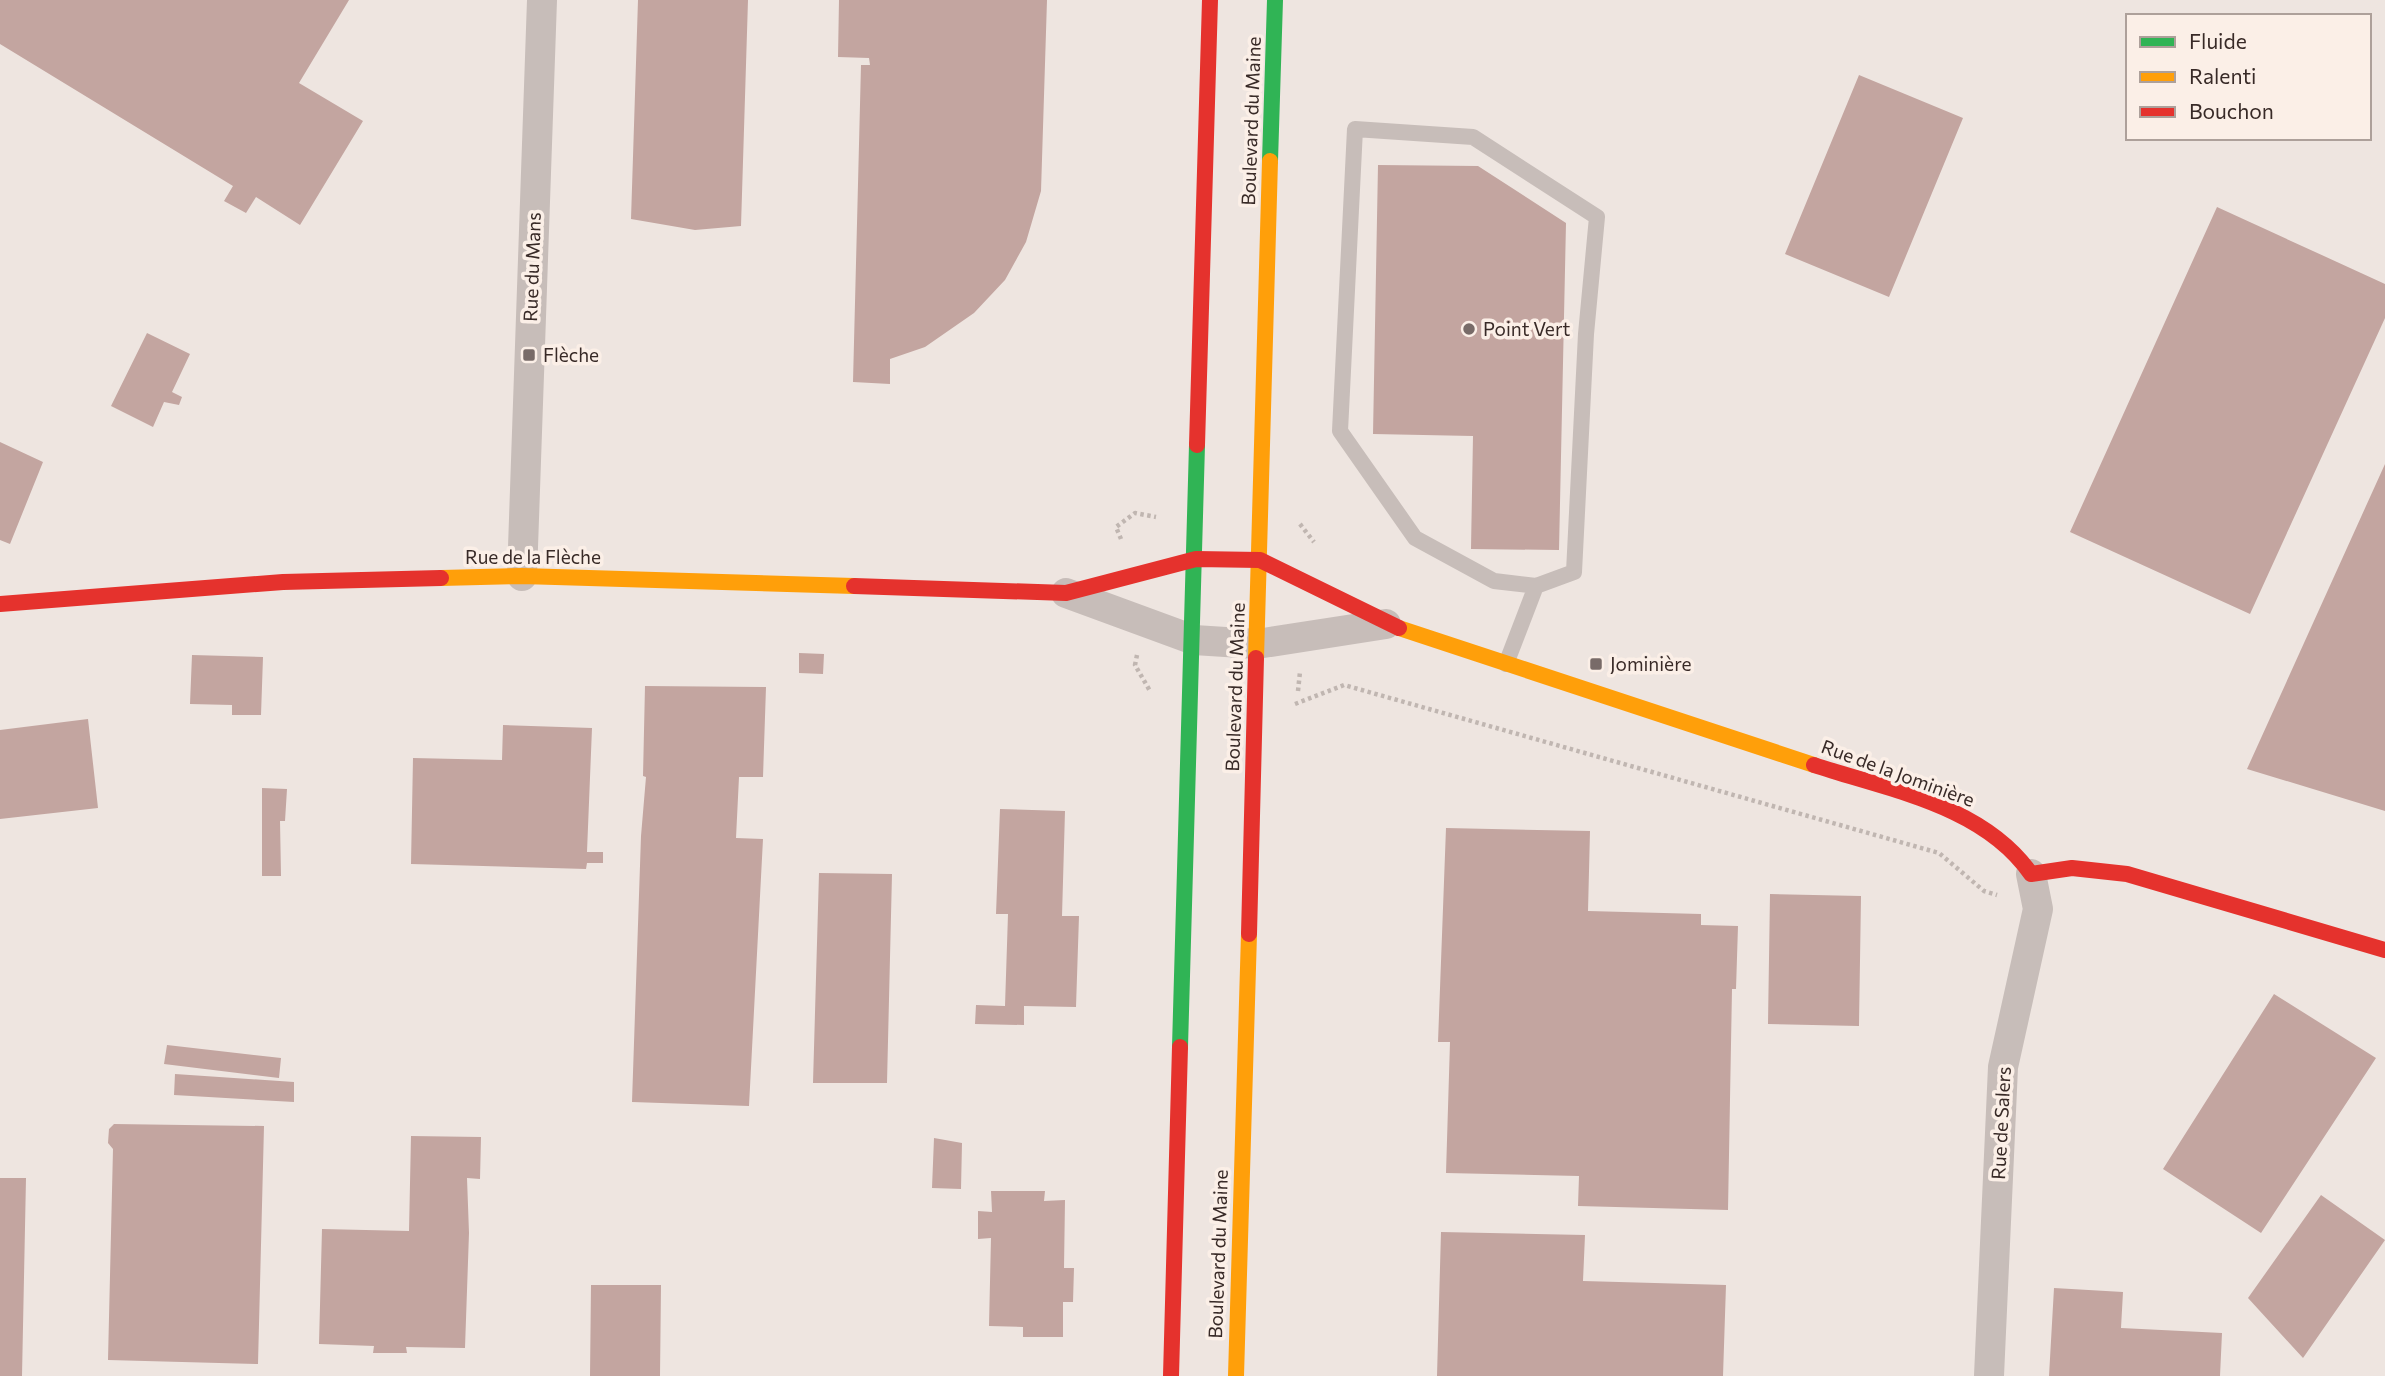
<svg xmlns="http://www.w3.org/2000/svg" width="2385" height="1376" font-family="Commissioner,sans-serif">
<rect width="100%" height="100%" fill="#eee5e0"/>
<path fill="#c3a5a0" d="M0 0H349L299 83 363 121 300 225 256 197 246 213 224 201 233 186 0 44Z
M638 0H748L741 226 695 230 631 219Z
M839 0H1047L1041 191 1026 242 1005 280 974 313 925 347 890 359V384L853 382 861 65H870L869 58 838 57Z
M1859 75 1963 118 1889 297 1785 254Z
M1378 165 1478 166 1566 223 1559 550 1471 549 1473 436 1373 434Z
M2217 207 2385 284V318L2250 614 2070 532Z
M147 333 190 354 172 392 182 397 179 405 164 402 153 427 111 406Z
M0 442 43 462 10 544 0 540Z
M2385 464V811L2247 769Z
M799 653 824 654 823 674 799 673Z
M192 655 263 657 261 715H232V705L190 704Z
M645 686 766 687 763 777H739L736 838 763 839 749 1106 632 1102 641 836 646 777 643 776Z
M88 719 98 808 0 819V730Z
M503 725 592 728 587 852H603V863H587L586 869 411 864 413 758 502 760Z
M262 788 287 789 285 821H280L281 876H262Z
M1000 809 1065 811 1062 916H1079L1076 1007 1024 1006V1025L975 1024 976 1005 1005 1006 1008 914H996Z
M1446 828 1590 831 1588 911 1701 914V925L1738 926 1736 989H1732L1728 1210 1578 1206 1579 1176 1446 1173 1450 1042H1438Z
M819 873 892 874 887 1083H813Z
M1770 894 1861 896 1859 1026 1768 1024Z
M2274 994 2376 1058 2261 1233 2163 1169Z
M167 1045 281 1058 279 1078 164 1064Z
M175 1074 294 1082V1102L174 1095Z
M114 1124 264 1126 258 1364 108 1360 113 1149 108 1143 109 1129Z
M411 1136 481 1137 480 1179 467 1178 469 1233 465 1348 406 1347 407 1353H373L374 1346 319 1344 322 1229 409 1231Z
M934 1138 962 1143 961 1189 932 1188Z
M0 1178H26L22 1376H0Z
M991 1191H1045L1044 1201 1065 1200 1064 1268H1074L1073 1302H1063V1337H1023V1327L989 1326 991 1238 978 1239V1211L992 1212Z
M2321 1195 2385 1240 2303 1358 2248 1298Z
M1441 1232 1585 1235 1583 1281 1726 1285 1723 1376H1437Z
M591 1285H661L660 1376H590Z
M2054 1288 2123 1292 2121 1328 2222 1333 2220 1376H2049Z"/>
<g fill="none" stroke-linecap="round" stroke-linejoin="round">
<path stroke="#c0b6b1" stroke-width="4.5" stroke-dasharray="3.5 3.5" stroke-linecap="butt" d="M1300 524 1314 542
M1121 539 1116 527 1135 513 1156 517
M1137 655 1135 665 1150 691
M1298 691 1300 672
M1295 704 1344 685 1939 853 1984 891 1997 895"/>
<path stroke="#c7bdb9" stroke-width="16" d="M1506 664 1536 586 1574 572 1586 334 1597 217 1473 137 1355 129 1340 431 1415 538 1494 581 1536 586"/>
<path stroke="#c7bdb9" stroke-width="30" d="M522 576 542 0
M1066 593 1194 640 1257 644 1386 624
M1989 1376 2003 1067 2038 909 2031 874"/>
<path stroke="#30b455" stroke-width="16" d="M1270 161 1275 0
M1180 1047 1197 445"/>
<path stroke="#ff9f0a" stroke-width="16" d="M441 578 522 576 854 586
M1399 628 1814 765
M1256 658 1270 161
M1236 1376 1249 934"/>
<path stroke="#e5322d" stroke-width="16" d="M1197 445 1210 0
M854 586 1066 593 1196 559 1260 560 1399 628
M0 604 283 582 441 578
M1814 765C1889 790 1983 805 2031 874L2072 868 2127 874 2385 950
M1249 934 1256 658
M1171 1376 1180 1047"/>
</g>
<g fill="#786b68" stroke="#fbefe7" stroke-width="2.5">
<circle cx="1469" cy="329" r="7"/>
<rect x="522" y="348" width="14" height="14" rx="3.5"/>
<rect x="1589" y="657" width="14" height="14" rx="3.5"/>
</g>
<g text-anchor="middle" stroke-width="7" stroke-linejoin="round" paint-order="stroke">
<g font-size="19" fill="#382a27" stroke="#fbefe7">
<text transform="translate(1251 121) rotate(-88)" y="7">Boulevard du Maine</text>
<text transform="translate(532 267) rotate(-88)" y="7">Rue du Mans</text>
<text x="533" y="564">Rue de la Flèche</text>
<text transform="translate(1235 687) rotate(-88)" y="7">Boulevard du Maine</text>
<text transform="translate(1898 773) rotate(20)" y="7">Rue de la Jominière</text>
<text transform="translate(2001 1123) rotate(-87)" y="7">Rue de Salers</text>
<text transform="translate(1218 1254) rotate(-88)" y="7">Boulevard du Maine</text>
</g>
<g font-size="19" fill="#382a27" stroke="#fbefe7" text-anchor="start">
<text x="1483" y="336">Point Vert</text>
<text x="543" y="362">Flèche</text>
<text x="1610" y="671">Jominière</text>
</g>
</g>
<rect x="2126" y="14" width="245" height="126" fill="#fbefe7" stroke="#ada09a" stroke-width="2"/>
<rect x="2140" y="37" width="35" height="10" fill="#30b455" stroke="#ada09a" stroke-width="2"/>
<text x="2189" y="49" font-size="21" fill="#382a27">Fluide</text>
<rect x="2140" y="72" width="35" height="10" fill="#ff9f0a" stroke="#ada09a" stroke-width="2"/>
<text x="2189" y="84" font-size="21" fill="#382a27">Ralenti</text>
<rect x="2140" y="107" width="35" height="10" fill="#e5322d" stroke="#ada09a" stroke-width="2"/>
<text x="2189" y="119" font-size="21" fill="#382a27">Bouchon</text>
</svg>
